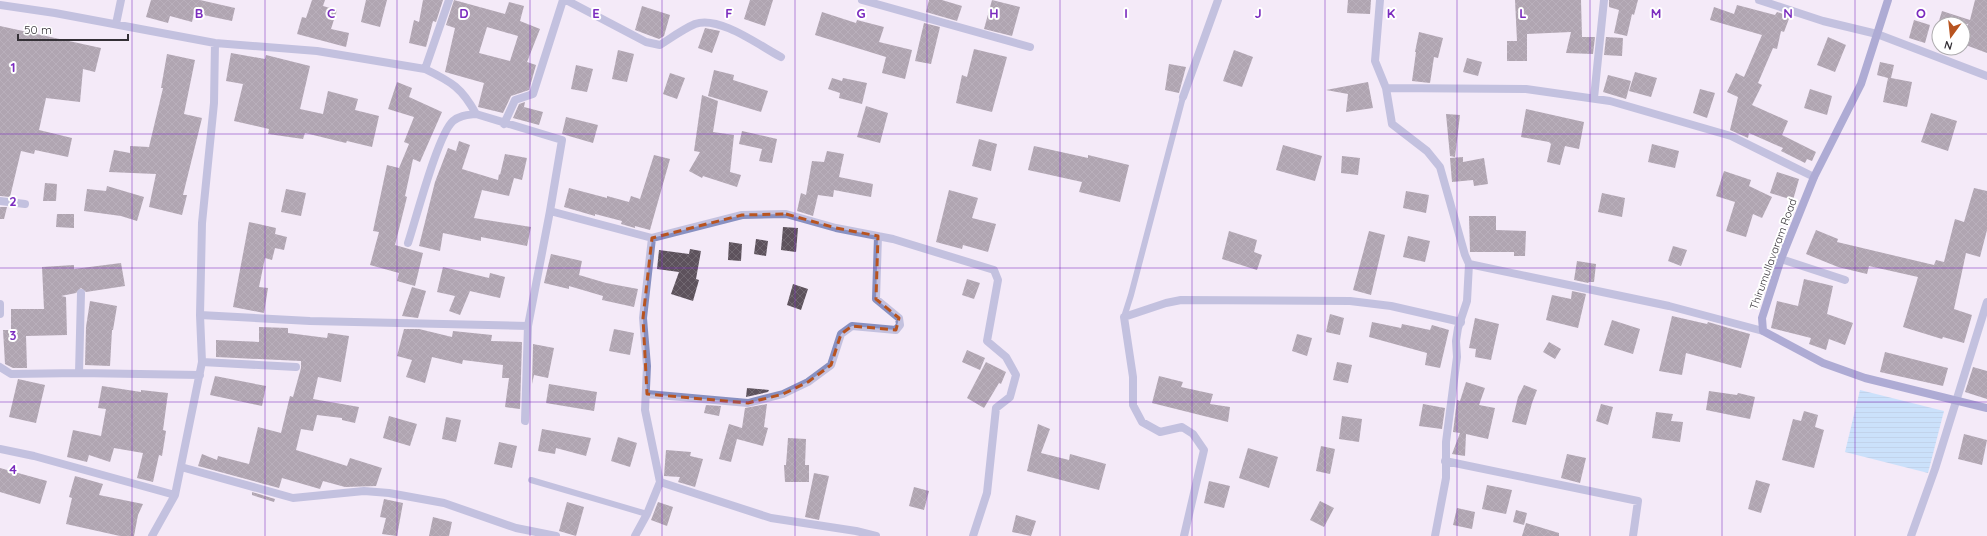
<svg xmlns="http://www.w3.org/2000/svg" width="1987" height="536" font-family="Quicksand,sans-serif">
<defs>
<pattern id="water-rules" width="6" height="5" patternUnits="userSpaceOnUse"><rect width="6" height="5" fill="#9ad7ff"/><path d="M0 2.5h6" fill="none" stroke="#85b9db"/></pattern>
<pattern id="building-cross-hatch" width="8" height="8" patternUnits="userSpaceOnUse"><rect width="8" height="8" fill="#5d525c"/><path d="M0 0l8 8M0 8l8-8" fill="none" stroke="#716871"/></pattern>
</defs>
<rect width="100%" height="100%" fill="#f4eaf8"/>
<path fill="url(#water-rules)" d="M1860 390 1944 411 1928 473 1845 452Z"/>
<path fill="url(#building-cross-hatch)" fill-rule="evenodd" d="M151 0H200L235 8 232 21 194 13 192 22 170 16 168 23 146 17Z
M312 0H325L323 6 337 10 331 29 349 33 346 47 297 34 302 17 306 18Z
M366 0H387L380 27 361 22Z
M423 0H443L436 22 433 21 426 47 409 43 414 20 419 22Z
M454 0 505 14 509 2 524 6 520 21 540 29 527 62 536 65 529 90 511 96 503 113 478 107 484 83 445 72 455 28 446 25ZM487 27 518 36 510 61 479 53Z
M750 0H773L765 26 744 19Z
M929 0H942L962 6 957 21 926 12Z
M992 0 1020 7 1012 36 984 29Z
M1348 0H1371L1370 14 1347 13Z
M1515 0H1581L1582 37H1595L1593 54 1566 53 1571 32 1527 34V61H1507V41H1517Z
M1609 0H1638L1634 15 1632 14 1627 36 1614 33 1619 10 1609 7Z
M1975 0H1987V53L1963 44V38L1968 24H1938L1942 11 1970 20Z
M1737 5 1775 15 1777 12 1790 16 1784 32 1781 31 1777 49 1773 48 1758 83 1762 85 1752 105 1788 121 1782 135 1816 152 1812 161 1807 159 1805 163 1781 151 1783 148 1749 133 1748 138 1730 130 1738 97 1727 92 1736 73 1744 77 1762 35 1710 20 1714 7 1734 14Z
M642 6 670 15 664 36 659 39 635 30Z
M822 12 856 23 857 20 884 27 879 42 912 50 905 79 882 73 886 57 815 35Z
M1914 20 1930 25 1925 43 1909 38Z
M924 23 940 27 931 64 915 61Z
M0 26 101 48 95 72 83 69 80 102 46 98 39 130 72 138 68 157 35 150 34 154 21 151 10 197 0 196Z
M705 28 720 31 712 53 698 48Z
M1419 32 1443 38 1438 58 1434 57 1430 83 1412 81 1416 52H1415Z
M1606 37 1623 38 1622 56 1604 55Z
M1828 37 1846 45 1835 72 1817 65Z
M974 49 1007 57 992 112 956 103 962 75 967 77Z
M618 50 634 54 627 82 612 79Z
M1234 50 1253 57 1242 87 1223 81Z
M231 53 265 59 266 55 310 66 300 109 323 114 328 91 358 99 355 110 379 116 372 147 347 141 346 143 305 133 303 139 268 134 269 129 234 121 243 84 226 81Z
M167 54 195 60 184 114 202 118 183 195H187L182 215 149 207 156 174 109 172 114 150 130 153V146L149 147 163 88H161Z
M1467 58 1482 62 1478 76 1463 72Z
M1880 62 1894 65 1891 78 1912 82 1907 107 1883 102 1888 78 1877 75Z
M1169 64 1186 67 1179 93 1165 90Z
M576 65 593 69 587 92 571 89Z
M714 70 734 75 733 80 768 91 761 112 708 96Z
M1635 72 1657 78 1651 97 1629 91Z
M670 73 685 78 677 99 663 94Z
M1608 75 1631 81 1626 99 1603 92Z
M832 78 842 81 843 78 867 83 862 104 839 98 840 93 828 89Z
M397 82 412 88 409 97 442 112 420 162 413 159 405 196 407 197 395 245 423 253 415 286 397 281 399 273 370 265 379 232 373 231 387 165 399 168 409 144 404 142 414 117 388 109Z
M1368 82 1373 108 1346 112 1348 94 1326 90Z
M1700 89 1715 93 1707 118 1693 113Z
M1810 89 1832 96 1827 115 1804 108Z
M702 95 718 101 713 132 734 135 730 172 741 175 737 187 703 176 702 178 689 171 700 152 694 151Z
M525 102 524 107 543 112 539 125 513 118 519 104Z
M866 106 888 113 880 143 857 137Z
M1526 109 1584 122 1579 149 1565 146 1560 165 1547 162 1551 144 1549 142 1521 137Z
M1931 113 1957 121 1948 151 1921 142Z
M1446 114 1460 115 1455 157 1450 156Z
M566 117 598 125 593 143 562 134Z
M742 131 777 139 772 163 759 161 762 149 739 144Z
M979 139 997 144 991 171 972 166Z
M459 141 470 145 462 169 498 180 499 174 500 175 505 154 527 158 522 180 514 178 509 196 482 190 474 218 531 227 527 246 481 237V241L443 233 440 251 419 246 435 182 448 148 456 151Z
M1652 144 1679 151 1675 168 1648 162Z
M1283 145 1322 156 1315 181 1276 170Z
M1034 146 1088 158V155L1129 165 1120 202 1079 192 1082 182 1028 170Z
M827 151 844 154 839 177 873 184 871 197 834 190 833 197 818 195 813 216 797 211 801 193 806 195 812 161 824 162Z
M654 155 670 159 650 230 635 226V228L621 224 622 221 595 214V216L564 207 569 188 607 198V196L629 202 631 196 640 199Z
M1342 156 1360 158 1358 175 1341 173Z
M1463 157V162L1484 158 1488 184 1474 186 1473 180 1452 182 1450 158Z
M1724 171 1751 180 1749 186 1772 197 1762 218 1753 214 1746 237 1726 231 1735 202 1716 196Z
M1777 172 1799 179 1793 200 1770 193Z
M45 183 57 184 56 201H43Z
M107 186 144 197 137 221 121 216 84 211 87 189 106 191Z
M1974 188 1987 191V230L1980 257 1966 253 1954 309 1972 315 1964 343 1943 337 1942 339 1903 327 1918 277 1869 266 1867 274 1838 267 1806 254 1816 230 1838 239 1837 242 1934 265 1936 260 1944 262 1955 219 1964 222Z
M286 189 306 193 301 216 281 212Z
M949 190 978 198 972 218 996 224 988 252 963 245 962 249 936 242Z
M1406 191 1429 195 1426 213 1403 208Z
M1602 193 1625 198 1622 217 1598 212Z
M0 207H7L4 219H0Z
M57 214H74V228L56 227Z
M1469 216H1496V230L1526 231 1525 256H1514V252H1470Z
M249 222 276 228 275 234 287 237 284 250 275 248 272 260 265 258 259 287 268 288 264 313 233 307Z
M783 227 798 228 796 252 781 250Z
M1229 231 1257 240 1254 252 1262 255 1257 270 1222 259Z
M1369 231 1385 235 1371 295 1353 290Z
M1408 236 1430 241 1425 262 1403 257Z
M756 239 768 241 766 256 754 254Z
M729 242 742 244 741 261 728 260Z
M1673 246 1687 250 1681 266 1668 261Z
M690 249 701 251 696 279 699 280 693 301 671 294 679 272 657 269 659 250 689 254Z
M551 254 582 261 579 275 606 283 638 289 634 307 602 300 603 296 569 286V289L544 283Z
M1577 261 1596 264 1594 282H1589L1588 283 1574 280Z
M121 263 125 286 86 292 81 288 76 293 61 296 66 297 67 335 26 336 27 368H13L5 364 3 330H11V309H44L42 267 74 265V269Z
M443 267 489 278 490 273 505 277 500 298 470 291 460 315 449 311 455 296 437 292Z
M967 279 980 283 974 299 962 295Z
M1804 279 1833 286 1827 314 1853 323 1845 345 1829 339 1826 350 1809 344 1811 338 1771 328 1777 301 1798 306Z
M793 284 808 289 801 310 787 305Z
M412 287 426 291 418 318 402 316Z
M1572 291 1586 294 1578 328 1546 320 1552 295 1571 299Z
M90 301 117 306 113 330H112L110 366 85 365 86 327Z
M1330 314 1344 318 1340 335 1326 332Z
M1672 316 1707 324 1708 322 1750 334 1741 368 1686 353 1682 375 1659 371Z
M1475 318 1499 324 1491 360 1475 357 1476 349 1469 348Z
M1612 320 1640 329 1633 354 1604 345Z
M1372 322 1401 328 1402 324 1430 330 1432 325 1449 330 1440 368 1425 365 1427 353 1369 337Z
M259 327 288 328V333L327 338 328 333 349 336 341 382 318 377 313 399 359 407 355 423 342 420V418L317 415 313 431 301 429 296 450 347 466 350 458 382 468 376 486 345 487 323 481 320 489 282 478 279 488 198 466 202 454 217 460 218 456 249 464 258 427 281 433 290 396 293 397 301 368V361L216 357V340L259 342Z
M404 329H419L452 337 453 331 492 335 491 341 522 342 520 409 505 407 509 378H502L503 365 463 360 462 364 432 357 425 383 406 377 412 360 397 356Z
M614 329 634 333 630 355 609 351Z
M1297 334 1312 338 1307 356 1292 351Z
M1549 342 1561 349 1555 359 1543 352Z
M533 344 554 348 548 378 534 375 532 384Z
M967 350 985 358 980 370 962 362Z
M1885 352 1948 368 1943 386 1880 372Z
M986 362 1006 372 1001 384 999 383 984 408 967 398Z
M1337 362 1352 365 1348 383 1333 380Z
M1973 367 1987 371V399L1965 392Z
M215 376 266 386 262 406 210 395Z
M1159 376 1183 382 1181 387 1213 394 1210 404 1230 407 1228 422 1152 403Z
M18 379 45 385 36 423 9 417Z
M1466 382 1485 388 1479 405 1495 408 1488 439 1466 434 1465 456 1452 454 1460 433 1453 432 1457 400 1460 401Z
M549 384 597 392 594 411 546 403Z
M1524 385 1537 390 1532 403 1526 425 1512 422 1518 397Z
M102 386 141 392V390L168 393 163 430 166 431 162 456 159 455 153 482 137 478 143 453 114 448 110 462 89 455 87 462 67 457 73 430 101 436 106 409 98 408Z
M747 388 769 390 768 392 746 397Z
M1709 391 1737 395 1738 393 1755 397 1750 419 1706 410Z
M767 404 764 427 768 428 763 446 737 439 731 462 719 459 729 424 742 428 745 408Z
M1423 404 1445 408 1442 429 1419 426Z
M1601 404 1613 407 1608 425 1596 421Z
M706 405 721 406 719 416 704 413Z
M1804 411 1818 415 1815 427 1824 430 1814 468 1782 460 1793 419 1801 421Z
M1656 412 1673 414 1671 421 1683 422 1680 442 1652 438Z
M389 416 417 424 410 446 383 438Z
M1342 416 1362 419 1359 442 1339 439Z
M446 417 461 420 456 442 442 439Z
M1038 424 1050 429 1041 453 1069 460 1070 454 1106 464 1099 490 1027 471Z
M542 429 591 438 586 456 556 448 555 454 538 451Z
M1964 434 1987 440 1982 465 1958 459Z
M618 437 637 443 630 467 611 461Z
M788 438 806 439 805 465H809V482H785L784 465H786Z
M499 442 517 446 512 468 494 464Z
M1321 446 1335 449 1330 474 1316 471Z
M1248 448 1278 457 1269 488 1239 478Z
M666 450 691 452 690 456 703 459 695 487 678 482 680 477 664 476Z
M1567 454 1586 458 1580 483 1561 478Z
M0 468 47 481 40 504 0 492Z
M814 473 829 476 819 520 805 517Z
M75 476 103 484 99 495 143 504 138 515 134 536H120L66 524 72 498 69 497Z
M1756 480 1770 484 1761 513 1748 509Z
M1209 481 1230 486 1224 508 1204 503Z
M1487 485 1512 490 1506 514 1482 509Z
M914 487 929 491 924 510 909 506Z
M252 492 275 499 274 502 252 495Z
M384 499 403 503 397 536 382 534 386 518 380 517Z
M1320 501 1334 508 1324 527 1310 520Z
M567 502 584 507 576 536 559 531Z
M658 502 673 507 667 526 651 520Z
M1457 508 1475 512 1472 529 1453 525Z
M1516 510 1527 513 1524 525 1513 522Z
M1016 515 1036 521 1031 536 1012 532Z
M433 517 452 522 449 536H429Z
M1526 523 1559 533V536H1522Z"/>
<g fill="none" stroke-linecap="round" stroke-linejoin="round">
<path stroke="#8890c1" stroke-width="6" d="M1124 317 1131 295 1183 97
M531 480 647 514"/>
<path stroke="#8890c1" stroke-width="8" d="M566 0 646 42 660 45C671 38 683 29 695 24 719 15 760 46 781 57
M862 0 1030 47
M1380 0 1375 61 1386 88 1392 124 1427 151 1440 167 1465 255 1469 264 1669 306 1763 331
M1759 0 1823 21 1877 34 1987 76
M0 5 55 13 215 43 317 51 425 69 449 0
M116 24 121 0
M425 69C452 82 462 88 476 114L562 140 550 211 652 238 643 318 647 366 645 410 660 482 771 518 856 531 876 536
M1386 88 1526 89 1610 101 1731 136 1814 177
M1183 97 1218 0
M1594 98 1604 0
M504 124 515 100 533 94 563 0
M0 201 25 204
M652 238 742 215 786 214 836 228 893 239 994 270 998 280 987 341 1006 357 1016 375 1010 397 996 408 987 493 973 536
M408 243C416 219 438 134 453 121 460 115 468 115 476 114
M1781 259 1845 280
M0 314V304
M200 315 310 321 528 326
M202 362 296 367
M0 367 11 374 79 373 200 375
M79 373 81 293
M647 394 748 403 783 394 808 382 831 365 841 334 852 326 896 330 900 325 899 318 876 299 878 236
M525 421 528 326 550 211
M0 449 34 456 175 495
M1445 461 1638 501 1633 536
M181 467 293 498 364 491 389 493 444 503 516 528 556 536
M152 536 175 495 202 362 200 315 202 223 214 103 215 43
M635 536 647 514 660 482
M1184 536 1204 450 1193 434 1182 427 1160 432 1142 422 1133 405V377L1124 317 1166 303 1181 300 1350 301 1391 306 1461 322
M1435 536 1446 478V442L1457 357 1456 341 1458 328 1467 301 1469 264
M1911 536 1935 469 1987 302"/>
<path stroke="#5961a8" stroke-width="8" d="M1888 0 1861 84 1814 177 1781 259 1762 318 1763 331 1823 363 1865 378 1987 408"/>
</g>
<path d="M0 0H1987V536H0ZM786 214 836 228 878 236 876 299 899 318 896 330 852 326 841 334 831 365 808 382 783 394 748 403 647 394 643 318 652 238 742 215Z" fill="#f4eaf8" fill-opacity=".55" fill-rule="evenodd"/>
<path fill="none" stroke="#b85420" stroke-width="3" stroke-dasharray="8 5" stroke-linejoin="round" d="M786 214 836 228 878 236 876 299 899 318 896 330 852 326 841 334 831 365 808 382 783 394 748 403 647 394 643 318 652 238 742 215Z"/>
<path fill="none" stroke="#7b2cbf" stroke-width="1" stroke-opacity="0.55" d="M132 0V536M265 0V536M397 0V536M530 0V536M662 0V536M795 0V536M927 0V536M1060 0V536M1192 0V536M1325 0V536M1457 0V536M1590 0V536M1722 0V536M1855 0V536M0 134H1987M0 268H1987M0 402H1987"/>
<g text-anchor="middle" stroke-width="4" stroke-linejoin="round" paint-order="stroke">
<g font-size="11" fill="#343036" stroke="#fff">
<text transform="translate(1773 254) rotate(-70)" y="4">Thirumullavaram Road</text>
</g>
</g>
<g font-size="13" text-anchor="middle" font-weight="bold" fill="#7b2cbf" stroke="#fff" stroke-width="4" stroke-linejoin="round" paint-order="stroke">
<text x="199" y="18">B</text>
<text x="331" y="18">C</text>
<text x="464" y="18">D</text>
<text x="596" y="18">E</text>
<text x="729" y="18">F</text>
<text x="861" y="18">G</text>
<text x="994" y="18">H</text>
<text x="1126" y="18">I</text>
<text x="1258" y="18">J</text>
<text x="1391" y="18">K</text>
<text x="1523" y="18">L</text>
<text x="1656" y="18">M</text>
<text x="1788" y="18">N</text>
<text x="1921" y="18">O</text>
<text x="13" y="72">1</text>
<text x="13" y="206">2</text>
<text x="13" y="340">3</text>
<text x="13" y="474">4</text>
</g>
<g transform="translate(1951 36) rotate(195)"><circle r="19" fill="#ffffff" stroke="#aeacaf"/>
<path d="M0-3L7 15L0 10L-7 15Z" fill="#b85420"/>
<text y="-6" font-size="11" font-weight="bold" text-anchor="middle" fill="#343036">N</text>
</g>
<path d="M18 34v6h110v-6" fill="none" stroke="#343036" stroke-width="2"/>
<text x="24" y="34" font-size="12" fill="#343036" stroke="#ffffff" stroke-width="3" paint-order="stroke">50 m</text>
</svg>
